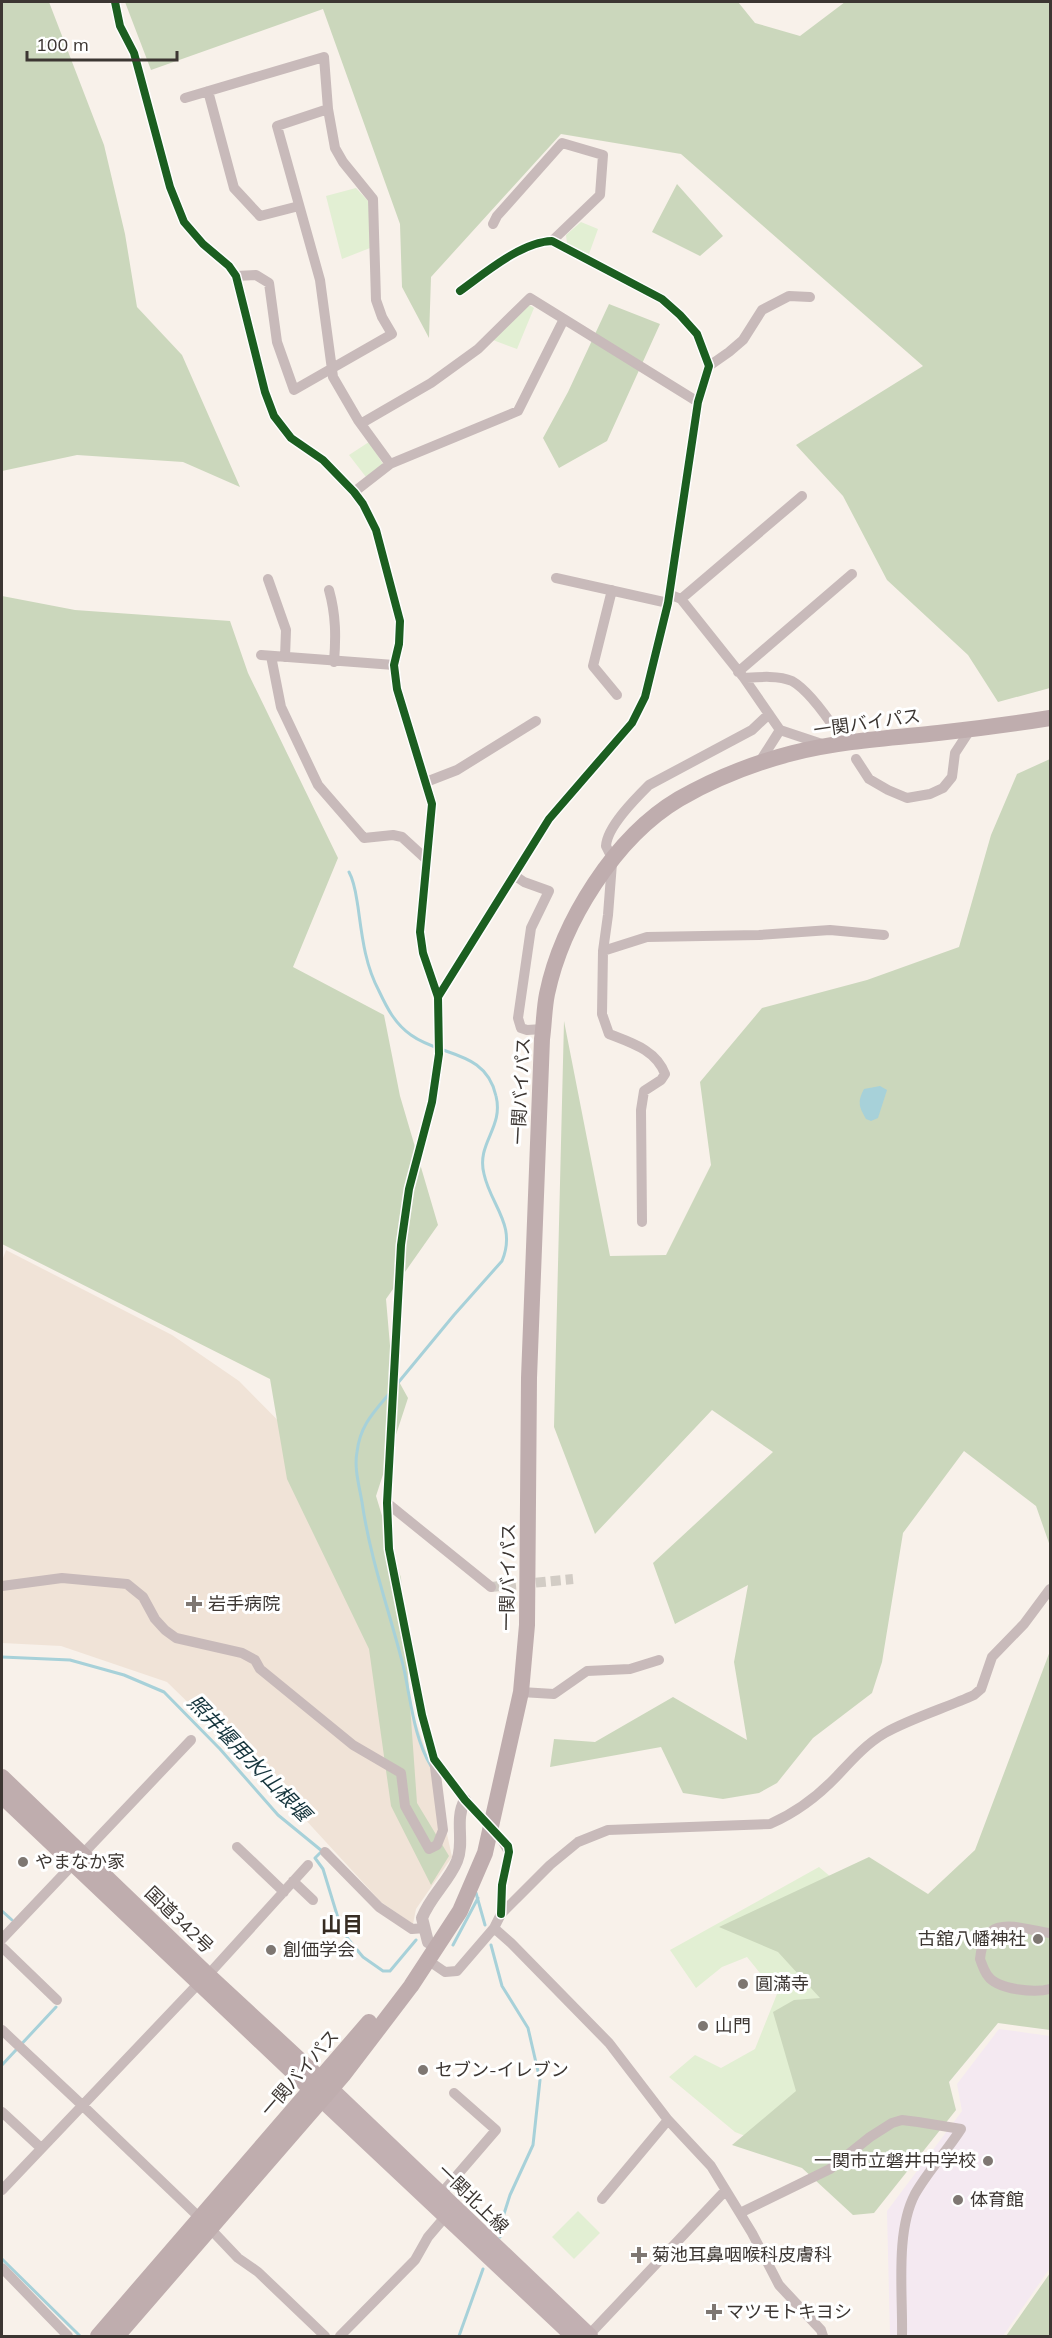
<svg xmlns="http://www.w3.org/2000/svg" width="1052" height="2338" font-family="Mulish,'Noto Sans JP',sans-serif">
<rect width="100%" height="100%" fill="#f8f1ea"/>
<path fill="#f4e9f1" d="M999 2029 1050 2036V2268L1003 2336H890L887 2211 962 2111 957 2084Z"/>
<path fill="#f0e3d7" d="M6 1250 172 1335 239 1381 328 1471 434 1774 452 1857 416 1909 413 1924 381 1902 280 1792 167 1682 61 1646 2 1643V1261Z"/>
<path fill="#e2efd3" d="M356 188 369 202 370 248 342 259 326 196Z
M581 222 598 229 589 254 567 244 566 235Z
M529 305 534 308 517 349 493 340Z
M369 442 383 464 366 477 349 455Z
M819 1867 958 1984 820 2165 735 2132 669 2077 695 2055 721 2068 755 2049 777 1994 747 1957 722 1967 696 1988 670 1950Z
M578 2211 600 2233 574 2259 552 2237Z"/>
<path fill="#cbd7bc" d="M2 2H49L104 145 125 234 137 307 182 355 240 487 183 462 77 455 2 471Z
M125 2H738L755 23 800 36 845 2H1050V688L998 702 968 655 887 580 843 496 796 445 923 366 681 154 561 134 431 277 429 338 402 287 400 224 323 9 151 70Z
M677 184 723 236 700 256 652 232Z
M609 304 660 324 607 441 559 468 543 438 568 392Z
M2 596 75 610 230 621 248 673 338 858 293 967 384 1015 400 1096 438 1225 386 1299 392 1369 408 1398 376 1496 401 1578 417 1803 449 1856 431 1885 391 1806 369 1649 287 1479 270 1379 2 1244Z
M1050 759V1546L1036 1506 964 1451 903 1533 882 1662 872 1693 813 1738 777 1783 759 1793 723 1799 683 1793 661 1747 550 1767 554 1739 595 1742 673 1697 747 1740 734 1662 748 1585 675 1624 653 1563 773 1452 712 1410 595 1534 554 1427 564 1021 610 1256 666 1255 711 1165 700 1082 762 1008 867 980 959 947 991 835 1017 774Z
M1050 1651V2030L998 2023 949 2082 956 2110 874 2213 853 2215 802 2168 732 2145 796 2091 773 2012 794 2000 820 1998 778 1952 719 1927 869 1857 928 1894 975 1850Z
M1050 2273V2336H1006Z"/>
<path fill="#a7d1d9" d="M880 1086 887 1090 878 1118 871 1121 866 1119C859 1107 857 1102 864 1089Z"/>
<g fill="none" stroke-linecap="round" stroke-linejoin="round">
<path stroke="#a7d1d9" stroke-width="3" d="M349 872C355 883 356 895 358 907 362 936 365 965 379 991 387 1008 395 1024 411 1035 441 1057 486 1050 496 1096 504 1128 476 1143 484 1174 491 1206 517 1225 502 1261L454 1315 397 1384
M389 1394C373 1413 360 1426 357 1452 354 1468 359 1485 362 1502 370 1558 389 1610 403 1665 411 1699 413 1736 431 1766
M2 1657 70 1660 124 1675 164 1692 220 1749 278 1815 322 1851 315 1858 323 1869 338 1918 348 1939 363 1957 383 1971H390L416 1940
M476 1893 485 1925
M2 1911 12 1920
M453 1945 478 1898
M491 1945 502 1986 528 2028 540 2080 533 2145 510 2195 503 2217 500 2237
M2 2065 56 2007
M2 2259 80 2336
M459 2336 483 2269"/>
<path stroke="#d2ccc5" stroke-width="10" stroke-dasharray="10 5" stroke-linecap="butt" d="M491 1587 573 1579"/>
<path stroke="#c8baba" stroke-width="10" d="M115 2 120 26 134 53 170 187 184 222 203 244 229 266 236 276 265 392 274 416 291 438 323 460 354 492 363 504 376 530 400 621 399 644 394 665 397 689 432 804 420 932 423 953 438 997 439 1054 432 1102 409 1189 401 1245 387 1503 389 1549 422 1715 434 1759 465 1800 485 1821
M208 91 234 188 260 216 299 206
M185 98 324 57 328 109 335 148 343 162 373 199 376 300 382 317 392 334 294 390 277 342 269 283 256 275 236 276
M328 109 277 126 320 280 333 377 358 420 390 464
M493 224 497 216 562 143 603 155 600 195 552 241
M709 366 729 352 743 340 762 310 789 296 810 297
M362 423 431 383 478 349 530 298 698 402
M354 492 390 464 518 411 564 319
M556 578 668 603
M268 579 286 630 285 657
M329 590C336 615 336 637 334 662
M612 590 593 666 617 695
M669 594 681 599 744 678 780 730 759 763
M681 599 802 496
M261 655 394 665
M271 656 281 707 318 785 364 838 393 835 402 837 426 859
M738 672 852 574
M744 678C758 677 778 675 792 681 808 690 827 717 837 732
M780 730 822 744
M856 759 869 779 888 790 907 798 930 794 943 788 952 777 955 753 970 730
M426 782 457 770 536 721
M616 856 609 852 606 846C607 827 635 799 649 785L752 730 769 714
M612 863 608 915 603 951 602 1014 609 1034C632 1043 656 1050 665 1074L661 1080 644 1091 641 1110 642 1222
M514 875 524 882 549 891 531 928 518 1018 521 1028 527 1030 543 1029
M603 951 647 937 759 935 830 930 884 935
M438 997 549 819 632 723 645 697 668 603 698 402 709 366 697 334 680 315 662 299 552 241C521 242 485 273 460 291
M387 1503 491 1587
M2 1586 62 1578 127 1584 143 1597 155 1619 165 1630 176 1638 242 1653 255 1660 260 1669 353 1745 401 1773 405 1806 429 1849 437 1845 443 1830 434 1759
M521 1692 554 1694 587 1671 630 1669 659 1660
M237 1847 284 1892
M325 1852 379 1907 412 1929 425 1928
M293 1881 313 1900
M501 1914 502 1885 509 1852 502 1840
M494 1928 511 1943 609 2043 668 2120 711 2166 752 2233 779 2285 821 2330 823 2336
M1050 1933C1018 1929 985 1911 980 1959 982 1964 984 1971 988 1976 998 1990 1035 1993 1050 1989
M2 1939 191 1740
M2 1947 57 2000
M429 1961 445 1972 457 1971 494 1928 501 1914 550 1865 578 1842 608 1830 770 1824C795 1813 818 1796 837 1776 852 1760 866 1744 885 1733 909 1719 948 1707 974 1695L981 1689 992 1657 1024 1624 1050 1589
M208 1975 308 1865
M2 2030 82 2105 201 2219 238 2258 258 2272 325 2336
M2 2112 41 2148
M2 2190 198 1984
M440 2195 496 2130 454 2093
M602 2199 668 2120
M740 2213 830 2169 870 2137 892 2123 902 2120 918 2122 961 2129C947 2151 928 2171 915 2194 895 2232 903 2294 902 2336
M2 2268 68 2336
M340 2336 415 2260 428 2237 445 2217
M588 2336 725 2191"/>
<path stroke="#c8baba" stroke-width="12" d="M428 1942 422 1918C430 1897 449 1881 457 1861 465 1841 454 1820 465 1800"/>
<path stroke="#c2b0b2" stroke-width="16" d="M331 2089 590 2336
M321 2099 573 2336"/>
<path stroke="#bfadae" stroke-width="16" d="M2 1777 208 1975 328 2086
M2 1796 319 2097
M98 2336 369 2022
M117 2336 344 2074 411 1986 460 1911 485 1853 521 1692 527 1625 529 1378 542 1039C544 1025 544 1009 547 994 562 922 615 837 679 799 714 779 754 763 793 753 840 741 890 738 938 733 975 729 1013 724 1050 718"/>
<g stroke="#fff" stroke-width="11">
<path id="cycleway" d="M115 2 120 26 134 53 170 187 184 222 203 244 229 266 236 276 265 392 274 416 291 438 323 460 354 492 363 504 376 530 400 621 399 644 394 665 397 689 432 804 420 932 423 953 438 997 439 1054 432 1102 409 1189 401 1245 387 1503 389 1549 422 1715 434 1759 465 1800 508 1846 509 1852 502 1885 501 1914
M438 997 549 819 632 723 645 697 668 603 698 402 709 366 697 334 680 315 662 299 552 241C521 242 485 273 460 291"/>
</g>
<use href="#cycleway" stroke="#1b5e20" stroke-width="8"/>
</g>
<g fill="#7e7772" stroke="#fff" stroke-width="2">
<path d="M191 1595h6v6h6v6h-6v6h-6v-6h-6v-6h6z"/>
<circle cx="23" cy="1862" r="6"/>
<circle cx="1038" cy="1939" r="6"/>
<circle cx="271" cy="1950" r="6"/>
<circle cx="743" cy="1984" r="6"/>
<circle cx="703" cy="2026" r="6"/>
<circle cx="423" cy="2070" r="6"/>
<circle cx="988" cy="2161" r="6"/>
<circle cx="958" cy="2200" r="6"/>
<path d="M636 2246h6v6h6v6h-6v6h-6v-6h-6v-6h6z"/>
<path d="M711 2303h6v6h6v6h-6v6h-6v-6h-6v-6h6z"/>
</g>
<g text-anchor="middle" stroke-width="6" stroke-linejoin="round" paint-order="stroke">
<g font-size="18" fill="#3c3632" stroke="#fff">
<text transform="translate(867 723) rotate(-8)" y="6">一関バイパス</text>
<text transform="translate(521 1091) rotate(-87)" y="6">一関バイパス</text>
<text transform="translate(508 1577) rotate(-89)" y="6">一関バイパス</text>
<text transform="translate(179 1920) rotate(44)" y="6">国道342号</text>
<text transform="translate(300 2073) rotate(-49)" y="6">一関バイパス</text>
<text transform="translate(473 2199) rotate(44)" y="6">一関北上線</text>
</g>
<g font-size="18" fill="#3c3632" stroke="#fff" text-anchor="start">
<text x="208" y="1610">岩手病院</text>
<text x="35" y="1868">やまなか家</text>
<text x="1026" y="1945" text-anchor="end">古舘八幡神社</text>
<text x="283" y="1956">創価学会</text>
<text x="755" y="1990">圓滿寺</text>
<text x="715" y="2032">山門</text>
<text x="435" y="2076">セブン-イレブン</text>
<text x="976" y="2167" text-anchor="end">一関市立磐井中学校</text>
<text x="970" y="2206">体育館</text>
<text x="652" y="2261">菊池耳鼻咽喉科皮膚科</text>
<text x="726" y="2318">マツモトキヨシ</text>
</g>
<g font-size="20" font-style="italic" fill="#14333b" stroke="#fff">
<text transform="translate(249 1758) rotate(46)" y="7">照井堰用水/山根堰</text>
</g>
<g font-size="21" font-weight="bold" fill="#372d24" stroke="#fff">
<text x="342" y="1932">山目</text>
</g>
</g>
<rect width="1052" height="2338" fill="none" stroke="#3c3632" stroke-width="6"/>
<path d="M27 51v9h150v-9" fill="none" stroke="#3c3632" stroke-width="3"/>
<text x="36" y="51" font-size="18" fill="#3c3632" stroke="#ffffff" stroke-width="4.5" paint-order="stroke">100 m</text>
</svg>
